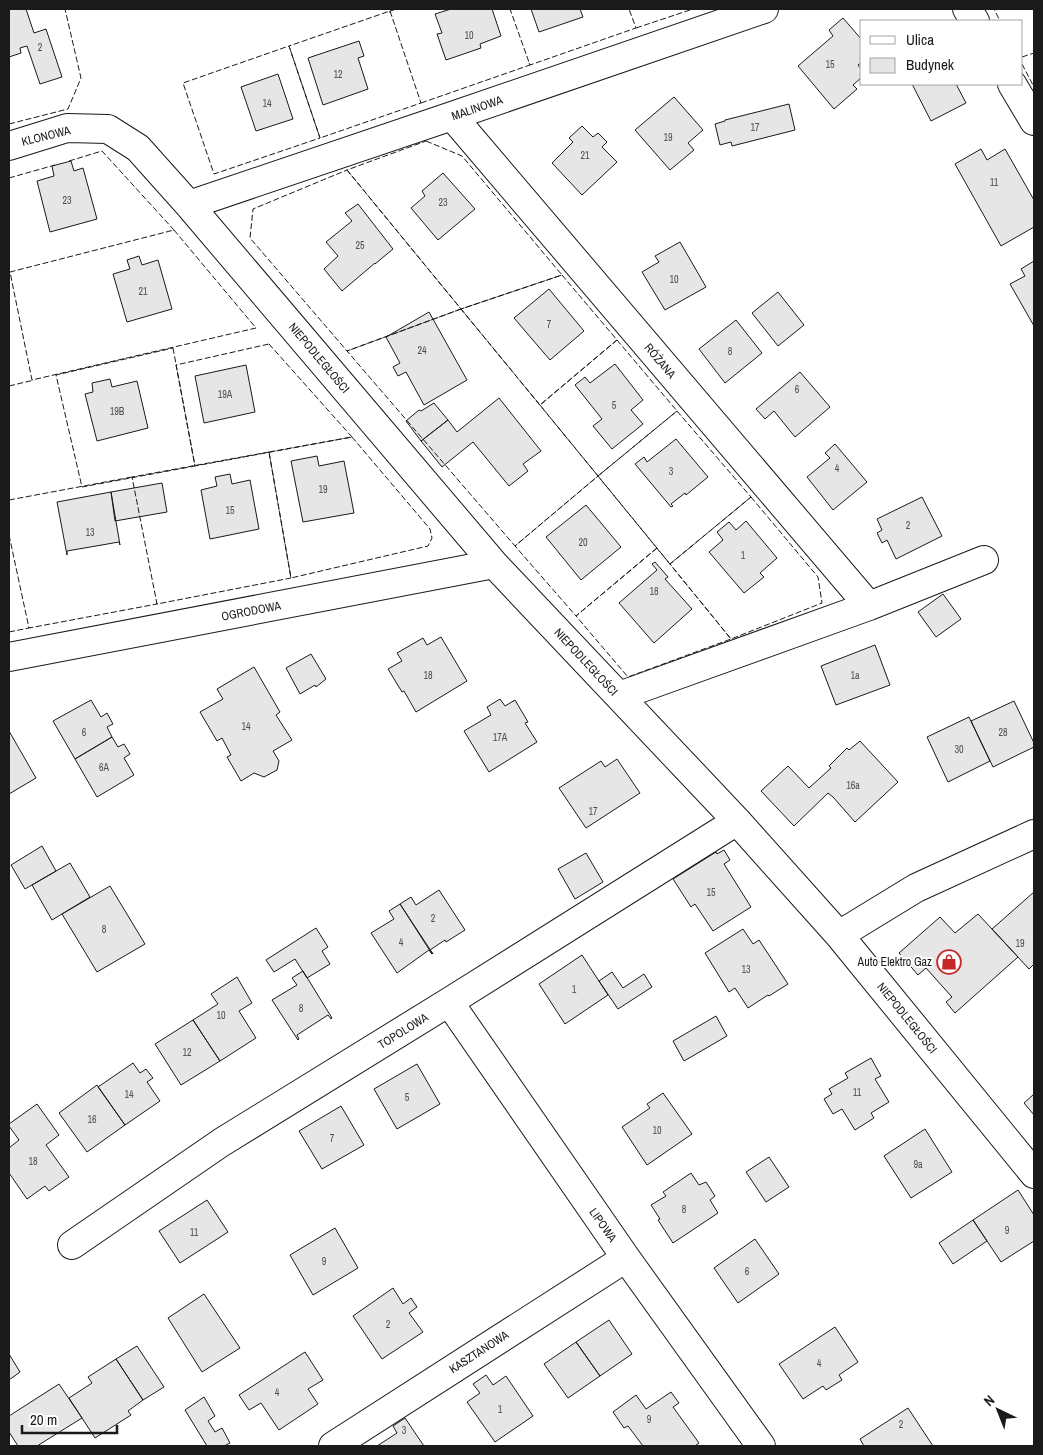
<svg xmlns="http://www.w3.org/2000/svg" width="1043" height="1455" font-family="'Archivo Narrow',sans-serif">
<rect width="100%" height="100%" fill="#fff"/>
<path fill="#e6e6e6" stroke="#1a1a1a" d="M9 9H26L34 33 46 29 62 77 40 84 27 46 20 48 21 53 9 57Z
M451 9H492L501 36 480 44 481 48 446 60 437 34 442 33 435 14Z
M531 9H580L583 17 539 32Z
M843 18 862 40V62L858 65 862 70V77L853 85 857 89 834 109 798 66 833 36 829 30Z
M359 41 364 56 358 58 368 89 323 105 308 58Z
M278 74 293 119 256 131 241 87Z
M912 84H956L966 103 931 121Z
M674 97 703 130 688 143 694 150 670 170 635 130Z
M789 104 795 130 732 146 731 142 720 145 715 124 725 121V120Z
M582 126 593 137 598 133 607 142 602 147 617 162 582 195 552 163 573 142 569 138Z
M981 149 987 160 1005 149 1034 200V227L1001 246 955 164Z
M71 161 74 171 83 168 97 219 50 232 37 181 54 176 52 166Z
M443 173 475 209 438 240 411 208 425 196 422 191Z
M358 204 393 249 375 264V263L342 291 324 269 338 256 326 242 352 221 345 213Z
M680 242 706 287 665 310 642 272 659 262 655 256Z
M139 256 142 265 158 260 172 309 127 322 113 274 130 269 127 260Z
M1034 261V326L1010 284 1025 276 1021 269Z
M549 289 584 331 550 360 514 318Z
M778 292 804 325 778 346 752 313Z
M429 312 467 380 424 405 406 372 398 376 393 367 400 363 386 337Z
M736 320 762 353 725 383 699 349Z
M615 364 643 400 631 410 643 424 612 449 593 426 602 419 575 385 585 377 590 383Z
M246 365 255 412 204 423 195 376Z
M800 372 830 407 795 437 774 411 765 419 756 409Z
M110 379 112 387 137 381 148 428 97 441 85 394 93 392 92 383Z
M499 398 541 451 523 464 528 471 509 486 473 442 442 467 421 441 448 420 457 432Z
M434 403 448 420 421 441 406 421 419 410 421 411Z
M676 439 708 477 686 495 685 493 671 504 673 506 671 507 635 464 644 457 647 462Z
M835 444 867 482 833 510 807 477 830 458 825 453Z
M317 456 319 466 344 461 354 513 303 522 291 461Z
M230 474 232 484 250 480 259 529 210 539 201 490 217 486 215 477Z
M162 483 167 512 115 521 111 492Z
M111 492 120 545 119 542 67 551V555L57 502Z
M922 497 942 536 896 559 887 540 882 543 877 533 882 530 877 519Z
M586 505 621 547 581 580 546 537Z
M746 521 777 558 760 573 764 577 744 593 709 552 723 540 717 532 729 522 736 530Z
M655 562 668 577 665 579 692 609 654 643 619 603 657 570 652 564Z
M943 594 961 619 936 637 918 612Z
M441 637 467 681 416 712 404 691 402 692 388 669 402 661 397 653 423 638 427 645Z
M875 645 890 685 836 705 821 666Z
M311 654 326 679 316 687 315 685 300 694 286 668Z
M254 667 280 712 276 715 292 740 273 751 279 761 277 770 264 777 254 773 241 781 227 757 231 755 222 738 217 741 200 712 223 699 217 689Z
M500 699 505 706 515 700 528 722 525 723 537 742 489 772 464 731 491 715 487 707Z
M91 700 101 717 107 713 113 724 107 727 112 737 75 759 53 721Z
M1014 701 1034 743V747L993 767 971 721Z
M969 717 990 761 948 782 927 737Z
M9 731 36 778 9 794Z
M112 737 118 747 124 744 130 754 124 758 134 775 97 797 75 759Z
M860 741 898 782 855 822 833 797 828 793 794 826 761 791 788 766 809 788 831 768 829 766 847 748 849 750Z
M617 759 640 793 586 828 559 788 601 761 605 767Z
M42 846 56 871 25 889 11 865Z
M724 850 730 860 724 864 751 907 713 931 695 904 691 907 673 879 716 852 717 854Z
M586 853 603 882 575 899 558 869Z
M70 863 90 897 52 920 32 885Z
M110 886 145 944 97 972 62 914Z
M439 890 465 930 446 942 445 940 430 950 433 954 400 904 411 897 416 905Z
M1034 892V964L1029 969 992 929Z
M400 904 432 954 429 950 397 973 371 933 394 919 389 911Z
M978 914 1018 957 955 1013 946 1002 952 997 926 968 918 975 899 953 940 917 955 933Z
M316 928 328 947 322 951 330 964 307 978 295 959 274 972 266 960Z
M743 929 753 944 759 940 788 984 769 996 768 995 748 1008 735 988 729 992 705 953Z
M582 955 608 995 565 1024 539 984Z
M303 971 332 1018 331 1019 328 1015 297 1035 299 1039 298 1040 272 1000 297 985 292 978Z
M612 972 623 988 644 974 652 987 618 1009 599 981Z
M237 977 252 1003 239 1011 256 1038 220 1061 193 1020 218 1004 211 994Z
M716 1016 727 1036 684 1061 673 1041Z
M193 1020 220 1061 181 1085 155 1044Z
M871 1058 881 1076 875 1079 889 1102 871 1113 874 1118 855 1130 842 1109 833 1114 824 1099 832 1094 829 1089 848 1078 845 1073Z
M133 1063 140 1073 146 1069 153 1078 147 1082 160 1101 125 1125 98 1087Z
M417 1064 440 1104 397 1129 374 1089Z
M97 1085 125 1125 87 1152 59 1113Z
M663 1093 692 1134 647 1165 622 1127 650 1108 647 1104Z
M1034 1094V1115L1024 1103Z
M37 1104 59 1135 46 1145 69 1177 49 1191 45 1186 27 1199 9 1173V1148L19 1140 9 1126V1124Z
M341 1106 364 1145 322 1169 299 1131Z
M925 1129 952 1172 911 1198 884 1156Z
M769 1157 789 1187 766 1202 746 1172Z
M691 1173 699 1185 706 1182 715 1196 710 1200 718 1213 673 1243 658 1220 660 1219 651 1205 666 1196 663 1192Z
M1018 1190 1034 1215V1241L1001 1262 973 1220Z
M207 1200 228 1232 180 1263 159 1231Z
M973 1220 987 1241 953 1264 939 1243Z
M335 1228 358 1268 313 1295 290 1255Z
M755 1239 779 1274 738 1303 714 1268Z
M393 1288 403 1304 411 1298 417 1307 409 1313 423 1332 382 1359 353 1316Z
M204 1294 240 1348 202 1372 168 1318Z
M609 1320 632 1354 600 1376 576 1342Z
M835 1327 858 1362 839 1375 842 1380 826 1390 823 1386 803 1399 779 1364Z
M576 1342 600 1376 568 1398 544 1364Z
M137 1346 164 1387 143 1400 116 1359Z
M305 1352 323 1380 308 1389 318 1404 279 1430 261 1403 249 1410 239 1395Z
M9 1354 20 1372 9 1380Z
M116 1359 143 1400 128 1411 131 1415 95 1438 69 1398 92 1383 88 1377Z
M486 1375 493 1385 506 1376 533 1416 495 1442 467 1402 480 1393 473 1384Z
M59 1384 82 1418 37 1446H18L9 1432V1416Z
M671 1392 679 1403 673 1407 699 1443 695 1446H643L628 1426 624 1428 613 1412 636 1395 646 1409Z
M204 1397 215 1416 208 1421 215 1432 222 1428 230 1443 224 1446H207L185 1410Z
M908 1408 933 1446H864L860 1439Z
M405 1418 424 1446H377L397 1433 393 1426Z"/>
<g fill="none" stroke-linecap="round" stroke-linejoin="round">
<g stroke="#1a1a1a" stroke-width="30">
<path id="street" d="M967 9 975 21
M1012 84 1034 121
M452 116 869 606 619 696
M9 146 67 128 108 129 138 148 189 205 494 564 737 821 839 935 1034 1174
M189 205 452 116 764 9
M869 606 984 560
M9 657 494 564
M839 935 916 888 1034 834
M449 1002 626 1258 761 1446
M72 1245 222 1142 449 1002 737 821
M333 1446 626 1258"/>
</g>
<use href="#street" stroke="#fff" stroke-width="28"/>
<path stroke="#1a1a1a" stroke-width="1" stroke-dasharray="6 2.5" stroke-linecap="butt" d="M994 9H996H994L1000 21
M390 11 421 103 320 138 289 46Z
M390 13V11L398 9
M636 28 693 9
M289 46 320 138 214 174 183 83Z
M1022 57 1034 53
M529 63 530 65 636 28 629 9
M1022 64 1034 87
M421 103 530 65 510 9
M9 124 68 109 81 78 65 9
M426 141 462 156 562 275 461 309 347 170Z
M69 161 102 151 174 230H173
M347 170 461 309 347 351 250 238 253 209Z
M9 178 55 165
M174 230 256 328 32 380 10 272Z
M562 275 617 340 540 405 461 309Z
M461 309 598 476 515 546 347 351Z
M617 340 677 411 598 476 540 405Z
M269 344 352 437 195 466 176 365Z
M173 348 195 466 82 487 56 375Z
M9 386 34 380
M677 411 751 497 670 564 598 476Z
M352 437 430 529 432 538 428 546 291 578 269 452Z
M269 452 291 578 157 604 132 477Z
M751 497 818 577 822 603 731 639 670 564Z
M9 500 132 477V478
M9 535 29 628 157 604 156 601
M657 548 576 616 515 546 598 476 731 639 628 677 576 616 657 548
M9 632 29 628V627"/>
</g>
<defs>
<g id="shop-ring" transform="scale(1.25)"><circle r="9.5" fill="#fff" stroke="#c62828" stroke-width="1.5"/><path d="M-5-2.5h2.3a2.7 3.5 0 0 1 5.4 0H5L5.5 6h-11ZM-1.5-2.5h3a1.5 2.3 0 0 0-3 0Z" fill="#c62828"/></g>
</defs>
<g fill-rule="evenodd">
<use href="#shop-ring" x="949" y="962"/>
</g>
<g text-anchor="middle" stroke-width="4" stroke-linejoin="round" paint-order="stroke">
<g font-size="10" fill="#4d4d4d">
<text x="469" y="39">10</text>
<text x="40" y="51">2</text>
<text x="830" y="68">15</text>
<text x="338" y="78">12</text>
<text x="267" y="107">14</text>
<text x="755" y="131">17</text>
<text x="668" y="141">19</text>
<text x="585" y="159">21</text>
<text x="994" y="186">11</text>
<text x="67" y="204">23</text>
<text x="443" y="206">23</text>
<text x="360" y="249">25</text>
<text x="674" y="283">10</text>
<text x="143" y="295">21</text>
<text x="549" y="328">7</text>
<text x="422" y="354">24</text>
<text x="730" y="355">8</text>
<text x="797" y="393">6</text>
<text x="225" y="398">19A</text>
<text x="614" y="409">5</text>
<text x="117" y="415">19B</text>
<text x="837" y="472">4</text>
<text x="671" y="475">3</text>
<text x="323" y="493">19</text>
<text x="230" y="514">15</text>
<text x="908" y="529">2</text>
<text x="90" y="536">13</text>
<text x="583" y="546">20</text>
<text x="743" y="559">1</text>
<text x="654" y="595">18</text>
<text x="428" y="679">18</text>
<text x="855" y="679">1a</text>
<text x="246" y="730">14</text>
<text x="84" y="736">6</text>
<text x="1003" y="736">28</text>
<text x="500" y="741">17A</text>
<text x="959" y="753">30</text>
<text x="104" y="771">6A</text>
<text x="853" y="789">16a</text>
<text x="593" y="815">17</text>
<text x="711" y="896">15</text>
<text x="433" y="922">2</text>
<text x="104" y="933">8</text>
<text x="401" y="946">4</text>
<text x="1020" y="947">19</text>
<text x="746" y="973">13</text>
<text x="574" y="993">1</text>
<text x="301" y="1012">8</text>
<text x="221" y="1019">10</text>
<text x="187" y="1056">12</text>
<text x="857" y="1096">11</text>
<text x="129" y="1098">14</text>
<text x="407" y="1101">5</text>
<text x="92" y="1123">16</text>
<text x="657" y="1134">10</text>
<text x="332" y="1142">7</text>
<text x="33" y="1165">18</text>
<text x="918" y="1168">9a</text>
<text x="684" y="1213">8</text>
<text x="1007" y="1234">9</text>
<text x="194" y="1236">11</text>
<text x="324" y="1265">9</text>
<text x="747" y="1275">6</text>
<text x="388" y="1328">2</text>
<text x="819" y="1367">4</text>
<text x="277" y="1396">4</text>
<text x="500" y="1413">1</text>
<text x="649" y="1423">9</text>
<text x="901" y="1428">2</text>
<text x="404" y="1434">3</text>
</g>
<g font-size="12" fill="#1a1a1a" stroke="#fff">
<text transform="translate(477 108) rotate(-19)" y="4">MALINOWA</text>
<text transform="translate(46 136) rotate(-14)" y="4">KLONOWA</text>
<text transform="translate(319 358) rotate(50)" y="4">NIEPODLEGŁOŚCI</text>
<text transform="translate(660 361) rotate(50)" y="4">RÓŻANA</text>
<text transform="translate(251 611) rotate(-11)" y="4">OGRODOWA</text>
<text transform="translate(586 662) rotate(47)" y="4">NIEPODLEGŁOŚCI</text>
<text transform="translate(907 1018) rotate(51)" y="4">NIEPODLEGŁOŚCI</text>
<text transform="translate(403 1031) rotate(-32)" y="4">TOPOLOWA</text>
<text transform="translate(603 1225) rotate(55)" y="4">LIPOWA</text>
<text transform="translate(479 1352) rotate(-33)" y="4">KASZTANOWA</text>
</g>
<g font-size="12" fill="#1a1a1a" stroke="#fff" text-anchor="end">
<text x="932" y="966">Auto Elektro Gaz</text>
</g>
</g>
<rect width="1043" height="1455" fill="none" stroke="#1a1a1a" stroke-width="20"/>
<rect x="860" y="20" width="162" height="65" fill="#ffffff" stroke="#a3a3a3"/>
<rect x="870" y="36" width="25" height="8" fill="#ffffff" stroke="#a3a3a3"/>
<text x="906" y="45" font-size="15" fill="#1a1a1a">Ulica</text>
<rect x="870" y="58" width="25" height="15" fill="#e6e6e6" stroke="#a3a3a3"/>
<text x="906" y="70" font-size="15" fill="#1a1a1a">Budynek</text>
<g transform="translate(998 1410) rotate(317)" stroke="#ffffff" stroke-width="4" paint-order="stroke">
<path d="M0-4L9 19L0 12L-9 19Z" fill="#1a1a1a"/>
<text y="-8" font-size="14" font-weight="bold" text-anchor="middle" fill="#1a1a1a">N</text>
</g>
<path d="M22 1425v8h95v-8" fill="none" stroke="#1a1a1a" stroke-width="2.5"/>
<text x="30" y="1425" font-size="15" fill="#1a1a1a" stroke="#ffffff" stroke-width="4" paint-order="stroke">20 m</text>
</svg>
